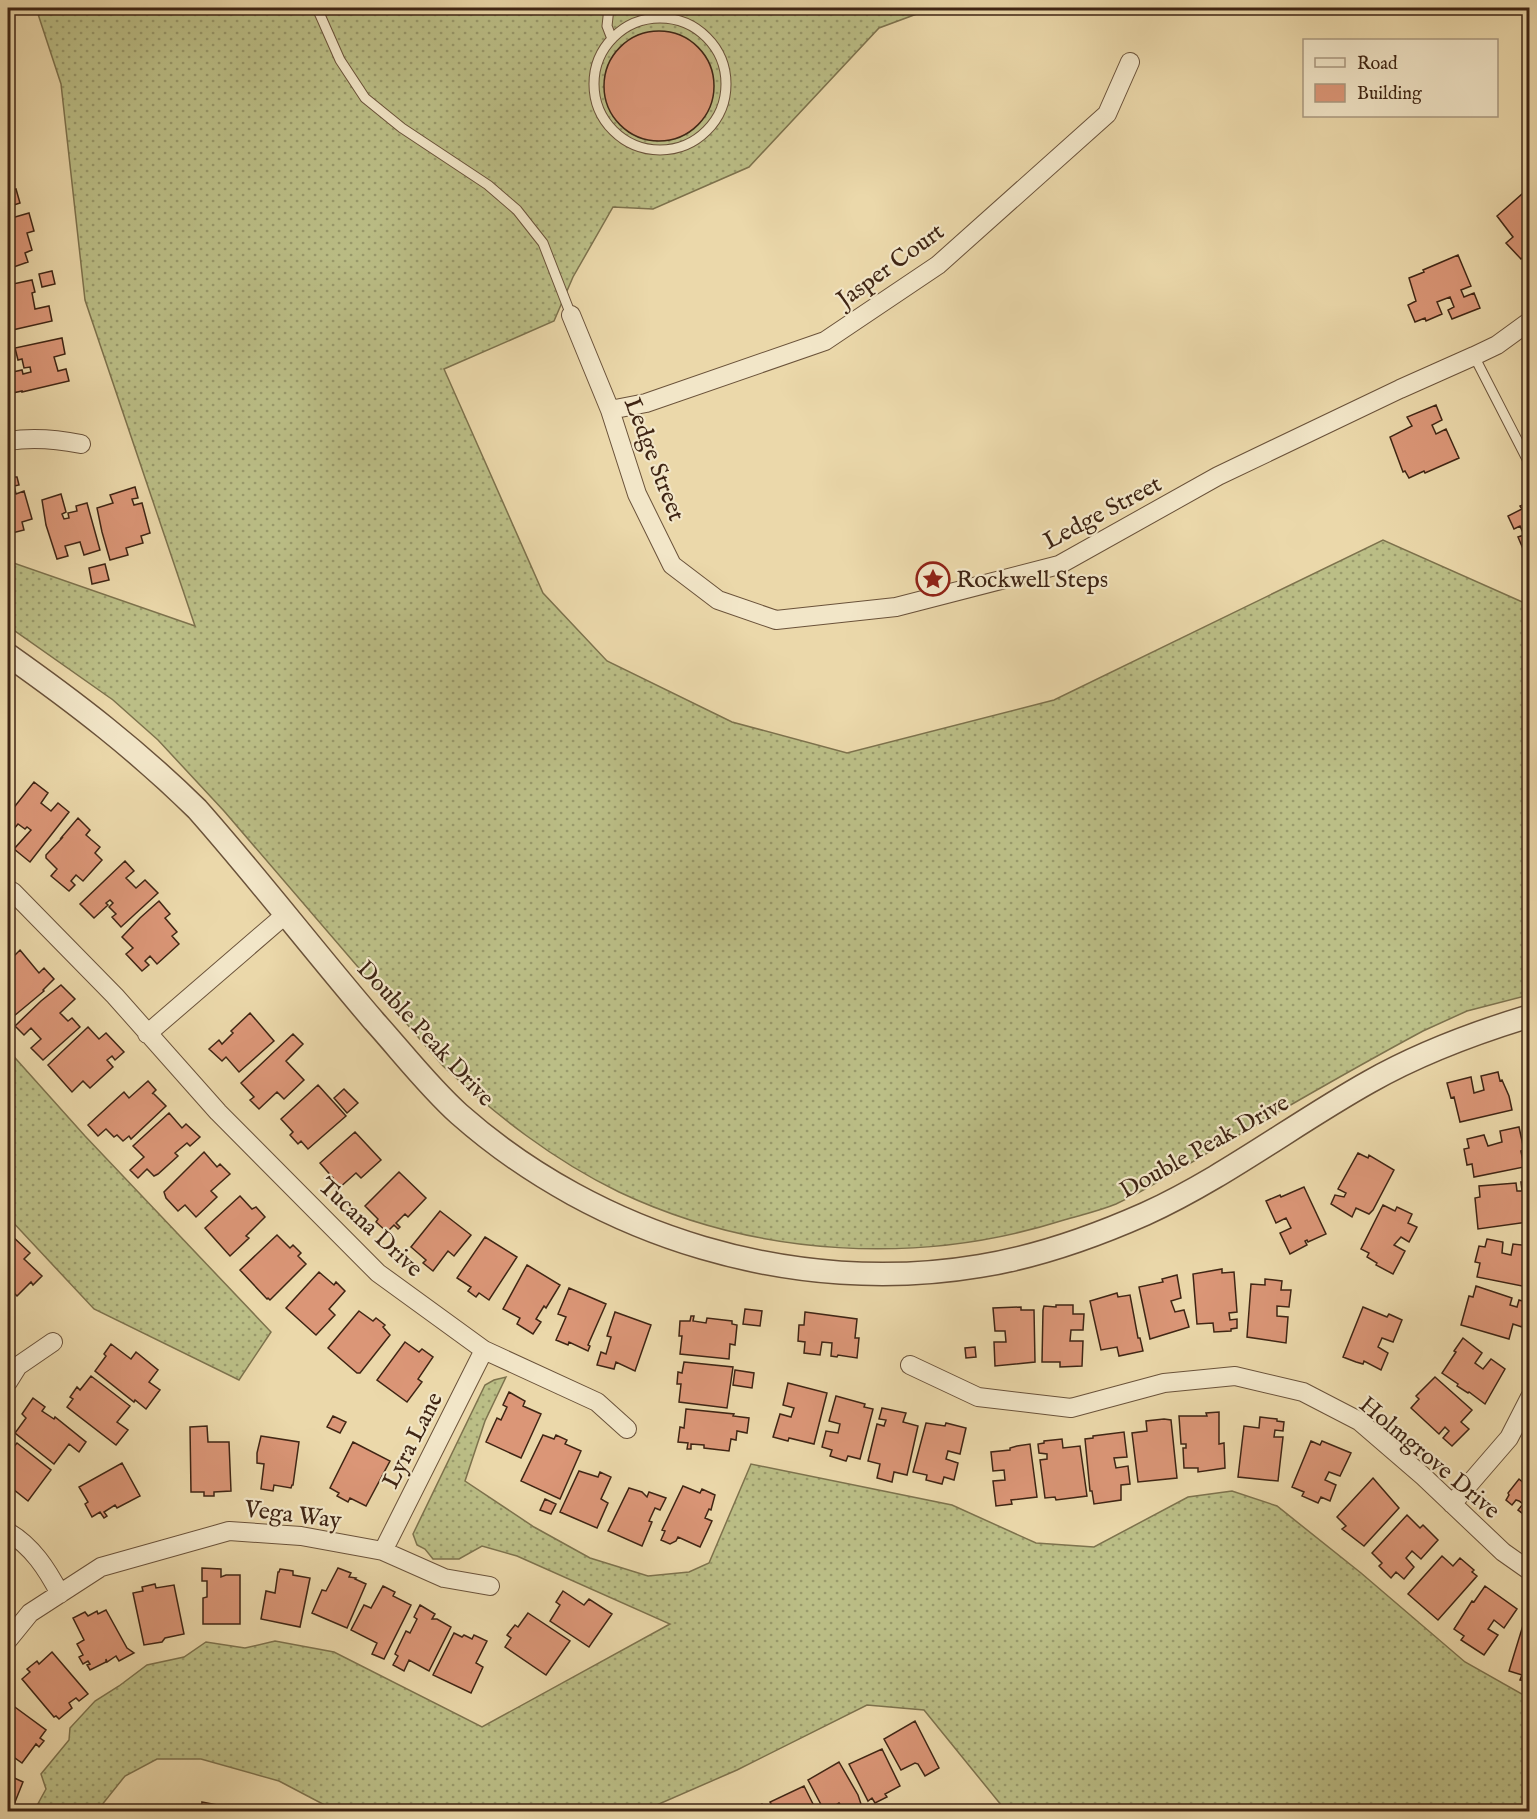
<svg xmlns="http://www.w3.org/2000/svg" width="1537" height="1819" font-family="'IM FELL English',serif">
<defs>
<pattern id="grass-dots" width="8" height="8" patternUnits="userSpaceOnUse" patternTransform="scale(1.5)"><rect width="8" height="8" fill="#bbbe86"/><path d="M2 2h.1M6 6h.1" fill="none" stroke="#999a6c" stroke-width="1.8" stroke-linecap="round"/></pattern>
</defs>
<rect width="100%" height="100%" fill="#ebd8aa"/>
<filter id="stains"><feTurbulence type="fractalNoise" baseFrequency=".00333" numOctaves="4"/><feColorMatrix values="0 0 0 0 .2 0 0 0 0 .09 0 0 0 0 .02 0 0 0 .5 -.17"/></filter>
<radialGradient id="worn" r=".72"><stop offset=".6" stop-color="#630" stop-opacity="0"/><stop offset="1" stop-color="#630" stop-opacity=".3"/></radialGradient>
<path fill="url(#grass-dots)" stroke="#7d724d" stroke-width="1.5" d="M36 8H933L879 28 749 167 653 209 613 207 573 277 554 321 444 369 543 593 607 661 732 722 847 753 1054 700 1383 540 1529 605V995L1467 1011 1423 1031C1356 1067 1290 1105 1225 1143 1189 1163 1153 1187 1116 1204 1099 1211 1081 1215 1064 1220 919 1266 757 1257 619 1192 553 1160 497 1116 443 1066L224 811 158 740 113 700 8 626V561L195 626 85 300 61 84Z
M8 1050 85 1136 271 1332 239 1380 94 1309 8 1217V1155L12 1150 8 1145Z
M506 1377 485 1421 465 1481 534 1527 590 1558 648 1576 689 1572 709 1563 751 1464 952 1505 1036 1543 1094 1547 1188 1497 1232 1491 1277 1506 1361 1573 1465 1662 1529 1698V1811H1006L924 1710 867 1705 737 1770 643 1811H336L279 1781 201 1759H157L125 1776 97 1811H34L46 1789 41 1774 69 1740 70 1728 95 1701 119 1686 147 1665 184 1657 206 1642 245 1648 275 1641 334 1652 482 1727 670 1624 517 1556 482 1546 459 1559H433L425 1549 417 1545 413 1534 485 1385 494 1380Z"/>
<path fill="#db9677" stroke="#3f2514" stroke-width="1.5" d="M604 86a55 55 0 1 1 110 0a55 55 0 1 1-110 0Z
M1530 187V255L1528 253 1521 259 1506 243 1513 237 1497 216Z
M16 189 20 203 8 207V191Z
M29 213 34 231 27 233 32 250 25 253 28 262 8 269V219Z
M1458 255 1471 286 1461 290 1464 297 1474 293 1480 308 1452 319 1448 310 1454 307 1450 297 1437 302 1442 314 1426 321 1425 318 1415 322 1408 305 1416 301 1409 278 1424 272 1423 270Z
M52 271 55 284 42 287 39 274Z
M32 280 35 292 32 293 35 309 49 306 52 321 8 331V285Z
M62 338 65 354 54 357 58 371 66 369 69 381 22 392V391L8 394V373L22 370 23 374 31 372 30 367 24 368 22 359 18 360 15 348Z
M1436 405 1442 420 1432 425 1436 434 1446 429 1459 458 1425 473 1424 471 1409 478 1405 471 1403 472 1390 437 1412 426 1407 417Z
M12 477H17L19 485 14 486 16 494 24 491 32 519 22 522 24 530 8 534 9 540 8 541V478Z
M135 487 138 498 132 499 134 505 142 503 150 533 141 536 143 543 126 548 128 555 110 560 102 532 97 508 113 503 110 495Z
M61 494 66 512 62 514 64 519 69 518 68 513 77 511 76 506 87 503 100 550 84 555 80 542 65 546 68 556 57 559 46 525 42 500Z
M1530 502V563H1529L1518 537 1524 535 1520 526 1514 529 1508 516 1522 509 1520 506Z
M105 564 109 580 92 584 89 568Z
M34 782 48 793 41 803 51 811 58 803 69 812 30 862 14 849 31 830 27 827 25 829 18 824 13 830 8 826V815Z
M78 818 90 830 86 835 100 847 95 853 102 860 83 881 76 875 71 881 75 885 69 891 51 876 57 869 46 858V855L62 838H61Z
M125 861 134 871 126 878 136 888 145 880 158 893 121 927 112 917 116 914 109 907 113 903 110 900 106 903 108 905 94 918 80 904Z
M159 901 170 914 165 918 177 932 172 936 179 944 157 964 150 956 145 961 149 965 142 971 126 954 133 948 122 937 140 918Z
M20 950 39 973 44 968 54 979 43 990 44 991 14 1016 8 1008V1001L13 996 8 989V962Z
M61 985 75 999 60 1013 68 1021 72 1018 80 1027 43 1060 31 1048 41 1039 31 1028 24 1035 15 1026 41 1001Z
M250 1013 274 1041 239 1072 226 1057 222 1061 209 1049 219 1040 222 1044 233 1033 231 1031Z
M88 1027 99 1039 106 1033 124 1052 115 1060 112 1056 107 1060 113 1067 90 1088 83 1081 72 1092 48 1065Z
M293 1034 303 1044 286 1061 304 1080 284 1099 277 1092 259 1109 250 1100 254 1097 241 1083Z
M1498 1072 1500 1081 1502 1080 1509 1096 1512 1110 1460 1122 1454 1097 1451 1098 1447 1083 1471 1077 1474 1093 1484 1090 1481 1076Z
M148 1081 156 1090 152 1094 153 1093 166 1106 131 1139 129 1136 123 1141 117 1135 114 1137 106 1129 98 1136 88 1125 124 1092 129 1098Z
M318 1085 346 1116 308 1149 301 1141 298 1144 290 1135 293 1132 281 1119Z
M344 1089 358 1103 347 1113 334 1098Z
M169 1113 182 1128 186 1124 200 1137 190 1146 187 1143 175 1153 178 1156 158 1174 154 1176 147 1169 138 1178 130 1170 144 1157 133 1146Z
M1519 1127 1524 1150 1521 1151 1524 1167 1474 1177 1472 1164 1467 1165 1464 1149 1469 1148 1467 1139 1484 1135 1488 1146 1502 1142 1500 1131Z
M355 1132 381 1160 361 1178 356 1173 338 1189 330 1181 333 1178 320 1163Z
M204 1152 217 1167 220 1164 230 1174 211 1191 217 1197 196 1217 185 1205 178 1211 166 1198 164 1192Z
M1358 1153 1368 1158 1369 1155 1394 1170 1373 1210 1369 1214 1356 1208 1352 1217 1331 1204 1335 1195 1344 1197 1346 1193 1338 1189Z
M399 1172 426 1198 408 1217 405 1214 396 1223 400 1227 398 1229 394 1225 387 1232 376 1222 378 1219 365 1206Z
M1521 1182H1530V1206L1527 1207 1528 1222 1478 1229 1475 1198 1480 1197 1479 1186 1516 1183 1517 1191H1522Z
M1304 1187 1326 1234 1308 1242 1307 1240 1305 1241 1307 1245 1290 1254 1280 1233 1291 1228 1286 1218 1276 1223 1266 1201 1280 1195 1281 1197Z
M240 1196 252 1209 256 1207 265 1217 246 1236 249 1238 230 1256 205 1228Z
M1383 1205 1395 1211 1397 1207 1412 1214 1408 1223 1417 1227 1409 1242 1401 1237 1394 1245 1405 1251 1393 1274 1376 1265 1377 1263 1367 1257 1369 1253 1361 1249Z
M440 1211 471 1235 454 1256 448 1251 433 1271 423 1263 426 1260 411 1247Z
M10 1234 30 1253 24 1259 42 1276 33 1285 31 1282 17 1296 8 1287V1237Z
M277 1235 290 1248 293 1245 301 1253 298 1256 306 1264 270 1300 268 1298 267 1299 240 1270Z
M485 1237 517 1257 489 1300 479 1293 476 1297 468 1291 471 1287 457 1278Z
M1487 1239 1503 1242 1502 1253 1511 1255 1513 1244 1530 1246V1278L1527 1287 1477 1277 1480 1263 1475 1262 1479 1246 1485 1247Z
M527 1265 560 1285 546 1308 544 1306 536 1319 541 1322 533 1334 517 1324 520 1318 503 1309Z
M1222 1269V1273L1234 1272 1237 1312 1229 1313 1230 1320 1237 1319V1328L1231 1329V1331L1214 1332 1213 1323 1197 1324 1193 1274Z
M319 1272 334 1285 336 1282 345 1291 329 1309 335 1315 316 1335 286 1308Z
M1177 1275 1181 1298 1171 1301 1175 1312 1184 1310 1189 1327 1150 1339 1139 1287 1163 1282 1162 1279Z
M1265 1279 1282 1281 1281 1290H1291L1289 1307 1277 1306V1316L1288 1317 1286 1343 1247 1337 1251 1284 1265 1285Z
M1476 1286 1512 1298 1510 1305 1517 1307 1519 1300 1528 1303 1522 1327 1513 1324 1509 1339 1461 1325 1469 1296 1473 1297Z
M569 1288 606 1304 588 1345 590 1346 588 1351 569 1342 568 1345 556 1340 566 1317 558 1314Z
M1117 1293 1118 1297 1130 1295 1138 1338H1140L1143 1351 1119 1356 1117 1347 1101 1350 1090 1301Z
M1056 1305H1073V1314H1084L1083 1330H1071L1070 1341H1083L1082 1366 1060 1367V1362H1042L1043 1310 1044 1306 1056 1307Z
M1021 1307V1310H1034L1035 1362 995 1366 994 1342H1006L1005 1331H995L993 1308Z
M1363 1307 1387 1317 1389 1314 1402 1320 1393 1342 1382 1338 1378 1347 1388 1353 1381 1370 1364 1361 1363 1364 1356 1362 1343 1357Z
M745 1309 762 1311 760 1326 743 1324Z
M359 1311 373 1321 376 1318 385 1325 383 1327 390 1335 360 1373H357L328 1348Z
M615 1312 651 1325 635 1371 616 1362 614 1369 597 1365 601 1352 606 1354 611 1337 607 1336Z
M805 1312 857 1319 855 1338H859L857 1358 838 1355 837 1357 831 1356 832 1343 822 1342 820 1355 804 1353 805 1342 798 1341 799 1325H804Z
M691 1316H694L693 1321 706 1323 707 1318 732 1321V1324L737 1325 735 1345 730 1344 729 1359 680 1354 682 1336H679L680 1321H690Z
M1463 1338 1482 1353 1475 1363 1483 1369 1491 1359 1505 1369 1485 1404 1469 1392 1468 1393 1457 1386 1458 1384 1442 1373 1456 1352 1454 1351Z
M405 1342 419 1352 422 1349 433 1357 418 1379 422 1382 407 1402 377 1380Z
M111 1344 131 1359 136 1352 158 1370 149 1382 160 1390 146 1409 135 1400 134 1402 95 1371 106 1356 104 1354Z
M975 1347 976 1357 966 1358 965 1348Z
M684 1362 733 1367 727 1408 679 1402 681 1384H677L678 1372 682 1373Z
M735 1370 754 1373 752 1388 733 1385Z
M91 1376 130 1406 117 1422 128 1430 116 1445 67 1407 73 1399 70 1397 77 1387 80 1390Z
M1435 1377 1472 1410 1461 1422 1469 1429 1452 1446 1443 1438 1449 1431 1445 1427 1439 1434 1411 1408 1419 1399 1416 1396Z
M788 1383 827 1393 814 1444 789 1438 788 1441 773 1437 780 1414 791 1417 794 1408 783 1405Z
M509 1392 525 1401 523 1406 541 1414 521 1458 486 1442 497 1418 501 1420 507 1407 503 1405Z
M836 1396 865 1404 864 1407 873 1409 860 1459 848 1456 846 1461 830 1456 832 1450 822 1447 826 1431 838 1433 840 1424 829 1421Z
M33 1398 45 1407 42 1411 54 1419 55 1417 86 1442 79 1452 69 1444 54 1464 15 1433 26 1418 22 1414Z
M882 1408 906 1413 903 1422 918 1426 907 1475 894 1472 892 1482 877 1478 880 1464 868 1461 877 1424 884 1426 886 1420 879 1419Z
M686 1409 734 1414 733 1416 749 1418 747 1433 737 1431 736 1440 731 1439 729 1451 704 1448V1445L691 1444V1449H687L688 1443 678 1442 680 1427 684 1428Z
M1219 1412V1444L1224 1443 1225 1468 1198 1472V1468H1184L1183 1448H1186V1444H1181L1179 1416H1207L1206 1413Z
M333 1416 346 1422 340 1433 327 1427Z
M1260 1417 1277 1419V1421L1284 1422 1283 1431 1275 1430 1274 1437H1283L1278 1481 1238 1477 1244 1426 1259 1428Z
M1164 1419 1171 1420 1177 1478 1138 1482 1132 1433 1147 1431 1146 1421Z
M926 1423 945 1426 946 1423 966 1428 960 1454 948 1451 946 1459 958 1463 954 1480 944 1477 942 1484 926 1480 927 1475 913 1472Z
M207 1426 208 1442H229L231 1491 214 1492V1496H204V1492H191L190 1427Z
M1124 1432 1127 1457 1114 1458 1116 1468 1128 1466 1130 1484 1121 1485V1500L1094 1504 1092 1491H1090L1085 1439 1093 1438V1436Z
M543 1435 554 1439 556 1435 567 1440 565 1444 581 1451 560 1499 521 1481Z
M261 1436 299 1442 293 1485H292L291 1488 274 1485 273 1491 261 1489 264 1464 257 1463V1453Z
M1062 1439 1063 1448 1080 1446 1087 1496 1056 1500 1055 1497 1045 1498 1040 1460 1047 1459V1454L1039 1453 1038 1444 1044 1443V1441Z
M1311 1441 1320 1445 1322 1441 1351 1453 1340 1476 1329 1472 1325 1480 1336 1485 1330 1501 1321 1497 1318 1503 1302 1496 1304 1492 1292 1487Z
M353 1442 390 1461 366 1506 350 1498 348 1502 337 1496 339 1493 330 1488Z
M17 1443 51 1470 28 1501 8 1485 11 1478 8 1475V1453Z
M1030 1444 1037 1497 1011 1500 1012 1504 996 1506 993 1481 1005 1480 1004 1470 993 1471 991 1452 1010 1450V1448L1017 1446Z
M122 1463 140 1496 117 1508 115 1505 104 1512 107 1516 104 1518 100 1512 92 1517 85 1504 88 1502 79 1487Z
M579 1471 598 1477 600 1472 611 1477 601 1499 608 1503 597 1528 560 1512Z
M1373 1478 1399 1508 1364 1546 1342 1529 1346 1526 1337 1517Z
M1519 1479 1527 1486 1530 1482V1519L1518 1510 1523 1504 1519 1501 1516 1500 1512 1505 1506 1500 1509 1495 1508 1493Z
M683 1486 700 1493 702 1489 715 1495 711 1510 709 1509 705 1518 712 1521 700 1547 678 1537 676 1541 670 1544 661 1540 665 1531 662 1530Z
M629 1488 642 1492 647 1497 649 1492 666 1498 660 1510 655 1508 649 1521 652 1522 642 1546 608 1531Z
M545 1499 556 1504 551 1514 540 1510Z
M1407 1515 1420 1528 1423 1525 1438 1540 1421 1559 1412 1551 1406 1558 1414 1567 1404 1579 1396 1572 1391 1578 1379 1566 1382 1563 1372 1553Z
M1442 1556 1453 1566 1460 1558 1474 1570 1472 1572 1477 1576 1438 1620 1408 1594Z
M202 1568 221 1569V1577L226 1575H240V1624H203V1598L207 1597V1581H202Z
M338 1568 351 1573 349 1577 356 1578 355 1579 366 1584 347 1628 312 1613 322 1590 326 1591Z
M280 1569 293 1571V1575L310 1578 300 1627 261 1619 266 1591 275 1593 278 1572H279Z
M155 1584 156 1588 174 1585 184 1634 165 1638 162 1642 144 1645 133 1593 143 1591 142 1587Z
M383 1586 395 1592 393 1596 411 1605 384 1659 372 1654 377 1643 351 1630 364 1605 371 1608Z
M1485 1586 1517 1609 1504 1628 1494 1620 1488 1629 1498 1635 1484 1655 1461 1640 1464 1636 1454 1629 1472 1601 1474 1602Z
M563 1591 584 1605 589 1599 612 1614 589 1647 550 1621 560 1605 556 1602Z
M420 1605 435 1614 432 1619H437L451 1627 429 1671 409 1660 404 1671 393 1665 398 1656 395 1654 406 1631 410 1633 417 1619 414 1617Z
M106 1610 127 1648 134 1653 119 1661 116 1656 107 1662 106 1659V1662L90 1670 87 1665 90 1664 88 1661 83 1664 79 1657 83 1655 77 1644 84 1640 73 1618 85 1612 88 1616 97 1611 98 1614Z
M528 1613 570 1641 546 1675 505 1647 511 1638 507 1635 515 1625 518 1627Z
M1524 1622 1530 1623V1682L1520 1680 1522 1675 1509 1671Z
M454 1633 462 1637 464 1635 472 1639 474 1635 487 1641 476 1663 483 1667 471 1693 433 1675Z
M52 1652 88 1694 79 1701 76 1698 69 1703 72 1708 59 1719 56 1716 54 1717 22 1679 30 1672 27 1669 37 1661 39 1664Z
M8 1702 46 1730 40 1738 44 1741 39 1747 36 1744 22 1763 8 1753Z
M915 1721 939 1768 925 1776 918 1764 915 1763 901 1770 884 1739Z
M882 1749 900 1786 885 1794 887 1797 875 1803 872 1798 868 1801 849 1764Z
M839 1762 858 1795 863 1810 859 1812H846L839 1803 825 1812 808 1780Z
M8 1775 23 1782 11 1812H8Z
M804 1786 817 1812H776L770 1802Z
M202 1802 218 1805V1807L238 1812H201Z
M762 1804 766 1812 748 1811Z
M245 1806 260 1810 271 1812H244Z"/>
<g fill="none" stroke-linecap="round" stroke-linejoin="round">
<g stroke="#6a523a" stroke-width="11">
<path id="service" d="M317 8 340 60 365 98 402 128 488 185 517 210 543 243 571 315
M609 8 607 26 612 39
M594 84a66 66 0 1 1 132 0a66 66 0 1 1-132 0Z
M1474 356 1530 465"/>
</g>
<g stroke="#6a523a" stroke-width="20">
<path id="minor" d="M571 315 610 410 637 494 672 565 718 600 776 620 896 607 1059 565 1218 476 1400 389 1474 356 1497 345 1530 321
M610 410 646 403 825 341 938 265 1107 114 1130 62
M8 441C33 437 56 439 81 444
M8 889 13 892 115 996 218 1112 378 1273 484 1350 597 1402 627 1429
M147 1034 285 915
M910 1365 978 1397 1071 1408 1164 1383 1235 1376 1303 1392 1359 1421 1424 1477 1503 1552 1530 1571
M8 1382 18 1366 53 1342
M1452 1504 1509 1438 1530 1397
M8 1532C32 1546 47 1569 60 1594
M383 1551 484 1350
M8 1640 30 1613 101 1567 229 1531 301 1536 383 1551 444 1578 490 1586"/>
</g>
<g stroke="#6a523a" stroke-width="25">
<path id="tertiary" d="M8 655C76 703 137 750 197 809 258 878 314 951 374 1021 402 1052 428 1086 459 1114 598 1237 796 1297 980 1266 1036 1257 1093 1237 1145 1214 1224 1178 1294 1124 1369 1082 1420 1053 1474 1033 1530 1016"/>
</g>
<use href="#service" stroke="#f2e6c8" stroke-width="9"/>
<use href="#minor" stroke="#f2e6c8" stroke-width="18"/>
<use href="#tertiary" stroke="#f2e6c8" stroke-width="22"/>
</g>
<defs>
<g id="sight-ring" transform="scale(1.725)"><circle r="9.5" fill="#f2e6c8" stroke="#8f2418" stroke-width="1.5"/><path d="M0-6L1.8-2.2L6-1.7L2.9 1.2L3.7 5.4L0 3.3L-3.7 5.4L-2.9 1.2L-6-1.7L-1.8-2.2Z" fill="#8f2418"/></g>
</defs>
<g fill-rule="evenodd">
<use href="#sight-ring" x="933" y="579"/>
</g>
<g text-anchor="middle" stroke-width="4.5" stroke-linejoin="round" paint-order="stroke">
<g font-size="24" fill="#3f2514" stroke="#f2e6c8">
<text transform="translate(890 265) rotate(-36)" y="8">Jasper Court</text>
<text transform="translate(655 459) rotate(69)" y="8">Ledge Street</text>
<text transform="translate(1102 512) rotate(-28)" y="8">Ledge Street</text>
<text transform="translate(426 1033) rotate(47)" y="8">Double Peak Drive</text>
<text transform="translate(1204 1146) rotate(-29)" y="8">Double Peak Drive</text>
<text transform="translate(371 1227) rotate(43)" y="8">Tucana Drive</text>
<text transform="translate(412 1440) rotate(-63)" y="8">Lyra Lane</text>
<text transform="translate(1430 1457) rotate(40)" y="8">Holmgrove Drive</text>
<text transform="translate(293 1514) rotate(7)" y="8">Vega Way</text>
</g>
<g font-size="24" fill="#3f2514" stroke="#f2e6c8" text-anchor="start">
<text x="956" y="587">Rockwell Steps</text>
</g>
</g>
<rect width="1537" height="1819" fill="none" stroke="#ebd8aa" stroke-width="30"/>
<rect x="9" y="9" width="1519" height="1801" fill="none" stroke="#3f2514" stroke-width="3"/>
<rect x="15" y="15" width="1507" height="1789" fill="none" stroke="#3f2514" stroke-width="1.5"/>
<rect x="1303" y="39" width="195" height="78" fill="#f2e6c8" stroke="#aa9980" stroke-width="1.5"/>
<rect x="1315" y="58" width="30" height="9" fill="#f2e6c8" stroke="#aa9980" stroke-width="1.5"/>
<text x="1357" y="69" font-size="18" fill="#3f2514">Road</text>
<rect x="1315" y="84" width="30" height="18" fill="#db9677" stroke="#aa9980" stroke-width="1.5"/>
<text x="1357" y="99" font-size="18" fill="#3f2514">Building</text>
<rect width="100%" height="100%" filter="url(#stains)"/>
<rect width="100%" height="100%" fill="url(#worn)"/>
</svg>
